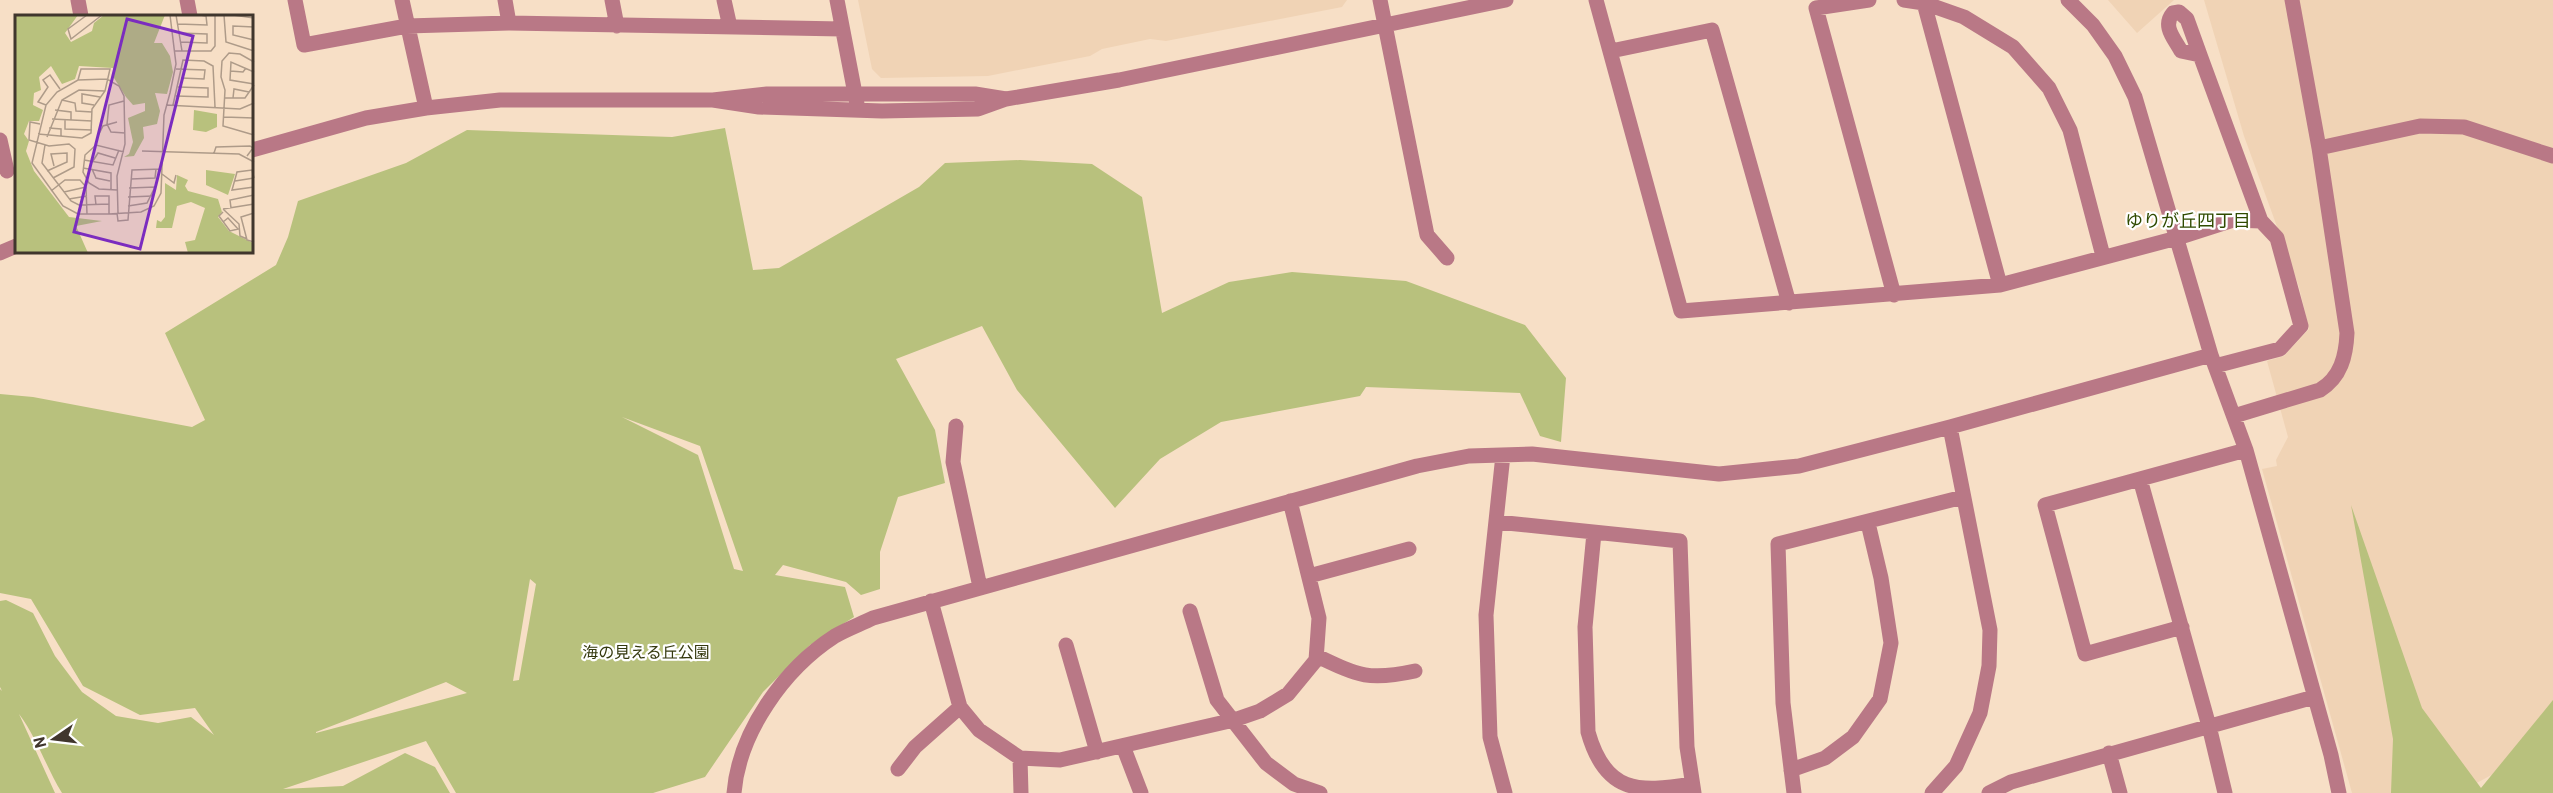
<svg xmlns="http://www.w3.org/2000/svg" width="2553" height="793" font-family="Barlow,'Noto Sans JP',sans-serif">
<rect width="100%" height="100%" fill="#f7dfc6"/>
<path fill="#f0d3b5" d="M858 0H1347L1342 7 1166 41 1150 39 1102 49 1090 56 988 76 881 78 872 69Z
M2108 0H2174L2137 33Z
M2204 0H2553V742L2458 793H2352L2262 469 2277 466 2276 460 2288 437 2267 361 2284 356 2309 329 2299 287 2244 136Z"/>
<path fill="#b8c17d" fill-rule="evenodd" d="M725 128 753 270 779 268 919 187 945 163 1020 160 1092 164 1142 197 1162 313 1229 282 1292 272 1406 281 1525 325 1566 378 1561 442 1540 436 1520 393 1366 387 1360 396 1221 422 1160 459 1115 508 1017 390 982 326 896 359 935 430 945 483 898 497 880 552V589L861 595 846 582 783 565 775 575 845 587 854 617 810 645 763 692 705 777 653 793H456L426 741 283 789 343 786 405 753 435 767 450 793H62C46 767 37 738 19 714L55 793H0V689L2 691 0 687V601L6 600 33 613 55 656 82 692 116 716 158 723 191 717 214 735 195 708 140 715 83 686 31 599 0 593V394L33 397 192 427 205 420 165 333 276 265 288 237 298 201 406 163 467 130 672 137ZM622 417 700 446 743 571 734 569 698 455ZM530 579 536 584 519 680 513 681ZM446 682 467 693 316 733V732Z
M2351 505 2422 708 2481 788 2553 700V793H2391L2393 739Z"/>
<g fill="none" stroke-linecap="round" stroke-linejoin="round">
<path stroke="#b97886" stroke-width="15" d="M78 0 81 16
M187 0 190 16
M295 0 304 45 407 26 509 23 842 29
M402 0 426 108
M505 0 509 23
M612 0 617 26
M724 0 730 27
M837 0 857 104
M1380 0 1427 235 1447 258
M1596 0 1681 311 2000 285 2177 238 2233 220 2261 221 2277 238 2301 326 2280 349 2215 366
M1869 0 1816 8 1894 295
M1904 0 1924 3 1964 17 2013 47 2049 88 2070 130 2103 256
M2068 0 2093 25 2115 56 2135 97 2211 355 2246 450 2331 755 2339 793
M1924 3 2000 285
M1611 51 1712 30 1789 303
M2200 55 2187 19 2179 12 2173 13C2162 26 2174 38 2181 51L2200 55 2261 221
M713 100 759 107 882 111 978 109 1006 99 1119 80 1506 0
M0 140 7 171
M2319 148 2420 126 2464 127 2553 156
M252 150 366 118 426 108 500 100H713L767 94H975L1006 99
M0 253 16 246
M2234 416 2320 390C2341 377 2346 356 2347 333L2319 148 2292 0
M956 426 953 462 980 587
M1503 455 1486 615 1490 737 1505 793
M2140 479 2209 726 2225 793
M1497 522 1680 541 1687 747 1694 793
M1594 533 1585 627 1588 732C1605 793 1638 793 1692 784
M1309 576 1409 549
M931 601 960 707 979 730 1020 758 1060 760 1234 720 1260 711 1288 694 1316 660 1319 618 1290 501
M1190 611 1217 700 1266 763 1294 784 1320 793
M2182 627 2085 654 2045 505 2246 450
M1066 645 1097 752
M1317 656C1359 676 1369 681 1415 671
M1123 746 1141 793
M2109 753 2120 793
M1020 758 1021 793
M898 769 915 747 960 707
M1791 770 1825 758 1853 737 1880 699 1891 643 1881 578 1868 523
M734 793C739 732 784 669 835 636 847 629 861 624 873 618L1417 466 1469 456 1532 454 1719 474 1799 466 1950 427 2211 355
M1794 793 1783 703 1778 544 1963 497
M1932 793 1956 766 1980 713 1989 666 1990 630 1950 427
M1989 793 2011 782 2314 697"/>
</g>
<g text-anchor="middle" stroke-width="4.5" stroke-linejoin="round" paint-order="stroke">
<g font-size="16" fill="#35390e" stroke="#fff">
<text x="646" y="658">海の見える丘公園</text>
</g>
<g font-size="18" fill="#304b00" stroke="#fff">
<text x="2188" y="227">ゆりが丘四丁目</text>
</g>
</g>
<g transform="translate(15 15)">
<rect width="238" height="238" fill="#f7dfc6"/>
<path d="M0 0H63L50 18 56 27 77 16 79 8 89 0H150L139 28H147L155 41 158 57 152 79 140 78 145 96 142 109 128 112 129 123 119 141 109 142 114 139 118 127 113 103 130 96V88L118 90 111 82 99 63 98 53 64 51 60 64 47 69 36 51 24 62 26 75 19 78 18 90 28 95 24 106H14L9 119 14 126 11 136 19 156 54 202 87 206 61 211 73 238H0ZM179 95 202 99V112L191 117 178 115ZM191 155 220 159 213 180 191 170ZM162 160 173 165 170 171 173 176 203 184 207 197 203 202 214 216 238 228V238H173L170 227 180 225 190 193 176 187 162 191 157 213H141L142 205 146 207 150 202V168L161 175Z" fill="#b8c17d"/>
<path fill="none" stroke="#ae9b89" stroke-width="1.5" d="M72 0 53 14 56 24 87 0M155 0 161 49 155 78M161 0 167 36M209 0 211 27 239 36M218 0 239 3M163 9 192 10 191 1 185 0M239 12 218 11V20L239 25M164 18 192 19V28L165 27M160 36H196L200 31V0M239 47 225 39 214 38 207 46 206 62 210 75 208 111 239 120M161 54 190 55 189 64 166 63M215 56 228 57 231 53M239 57 216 47 215 65 239 69M161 81 193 82V73L163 72M209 83H230L239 70M218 83 219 74 234 77M47 85 60 88 61 96 77 97M109 86 94 90 92 109 96 117 110 118M31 90 23 87 33 72 28 65 35 60 45 74M79 90 67 88V79L85 82M151 90 225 94 239 88M158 90 168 45 189 46 198 51 200 92M40 95 56 97V105M209 102 239 103M37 104 77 106M50 105V114L77 115M25 109 15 107 14 125 34 131 54 129 60 134 59 152 38 163M34 113 46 114V122M23 119 67 123 76 118 77 94 90 76 95 54H66L63 65M83 121 88 111 102 107M32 122 47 85 64 75 90 76M30 130 27 148 56 186 64 190 94 189M127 136 224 139 239 147M199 138 201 132 235 131 238 133 232 141M69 145 98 150 104 135M78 146 83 138 100 143M68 153 96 158V174M77 154 81 163 95 166M32 156 52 147V138L36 139 39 151M147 159 159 168 161 160M239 163 237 155 222 157 217 175 239 172M116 164 140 163 141 154M220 166 239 163M102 175 84 174 74 168 68 157 70 140 81 130 109 137M36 176 50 165H65L71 172 72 199M49 177 71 172M113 182 138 181M54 184 72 181M81 190 80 181H94V199M113 191 132 188 140 172 114 173M216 193 215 185 239 180M208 194 224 209 225 221 232 224M208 194 239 189M208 197 204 201 215 216 223 214 213 203 208 207M102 198 103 206 113 205 117 155 147 154M103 198 102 161 110 129 109 81 104 71 92 64 63 65 42 77 31 90 17 148 48 191 63 199H94L126 197 139 191 146 178 149 100 155 78M239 198 226 202 232 225 239 227"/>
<path fill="#7b2cbf" fill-opacity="0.15" stroke="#7b2cbf" stroke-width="3" d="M112 4 178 21 125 234 59 217Z"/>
<rect width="238" height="238" fill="none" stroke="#40362d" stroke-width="3"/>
</g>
<g transform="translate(54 739) rotate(256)" stroke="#ffffff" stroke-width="4.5" paint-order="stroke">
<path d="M0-4.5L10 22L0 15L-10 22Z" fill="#40362d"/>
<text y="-9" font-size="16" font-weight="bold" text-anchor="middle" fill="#40362d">N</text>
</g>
</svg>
